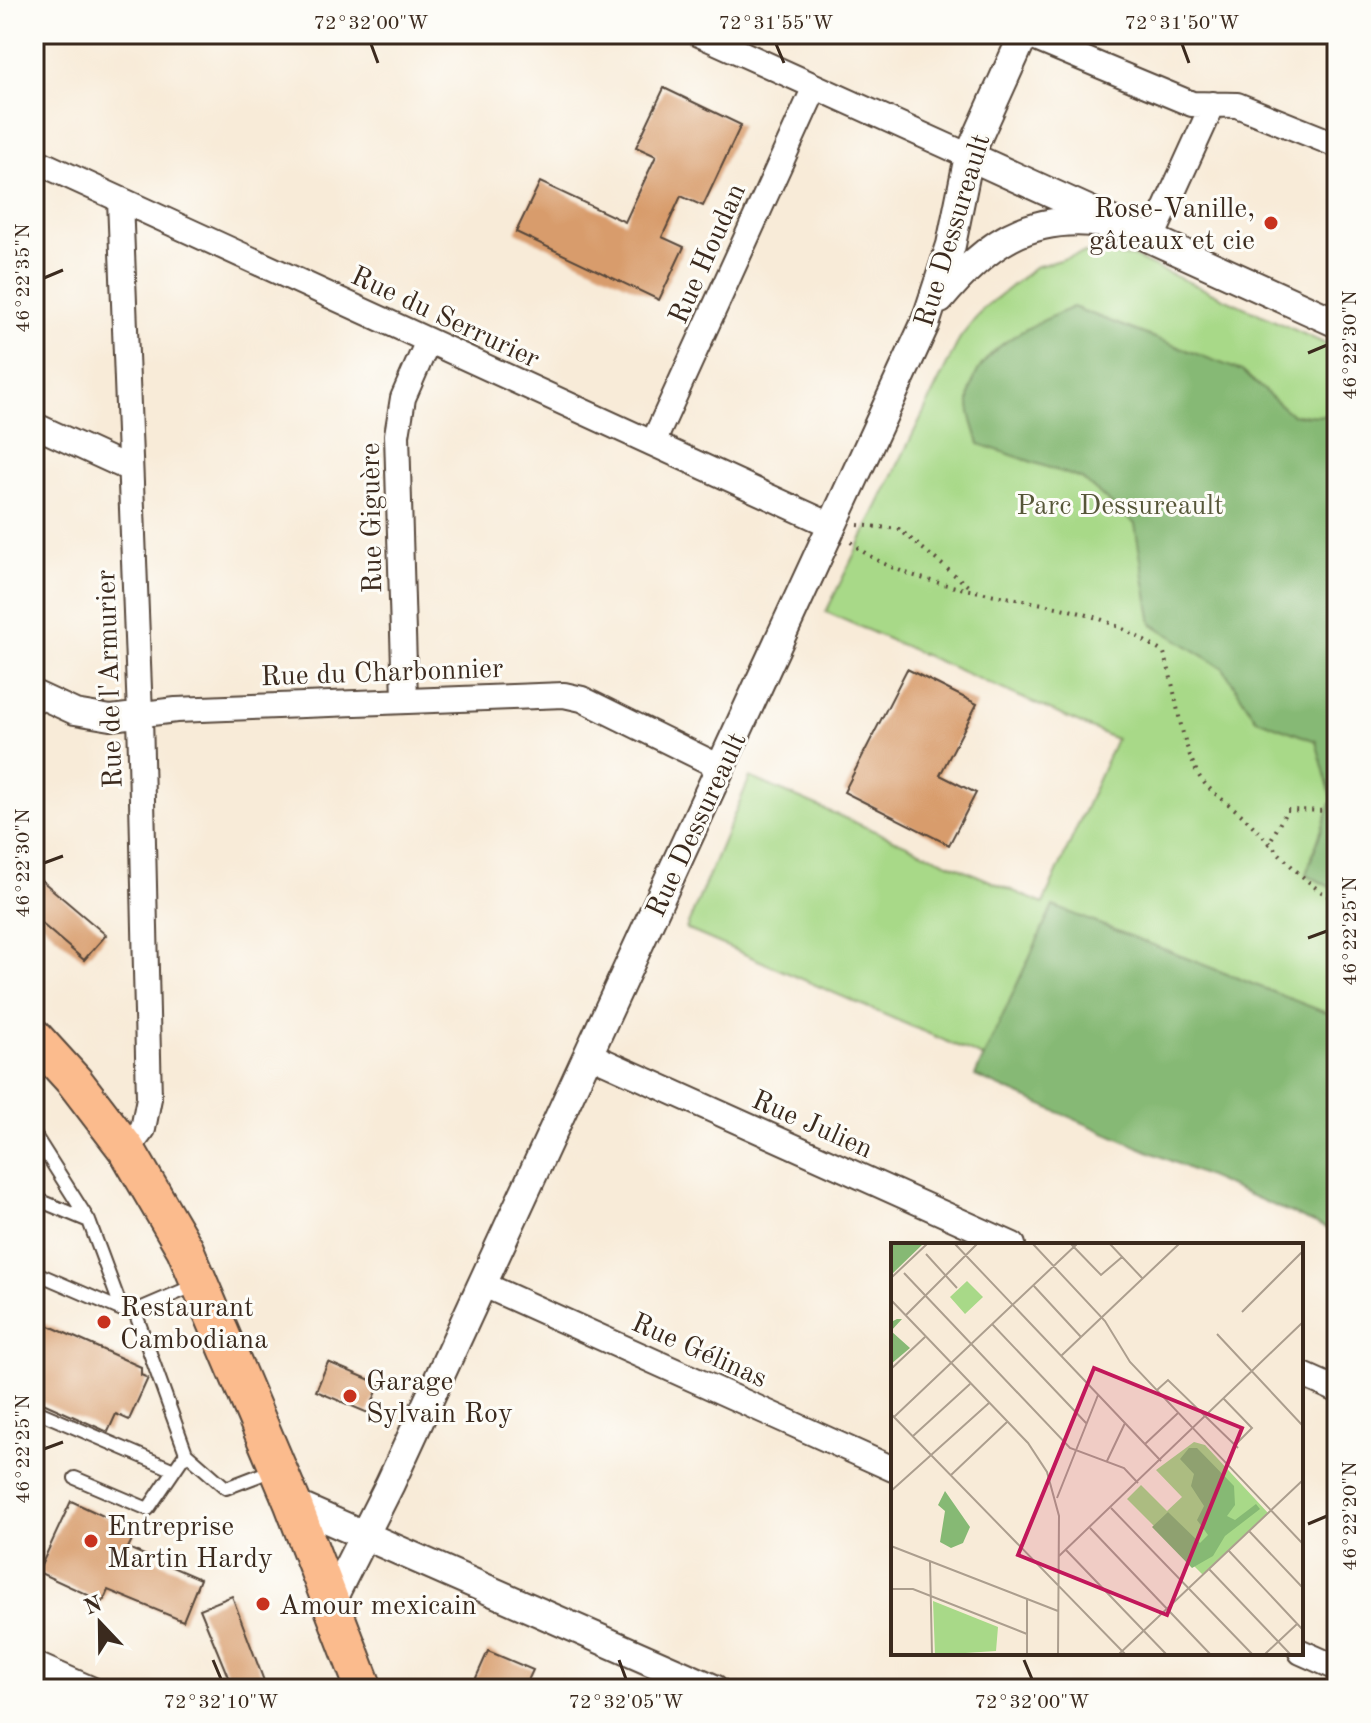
<svg xmlns="http://www.w3.org/2000/svg" width="1371" height="1723" font-family="'Old Standard TT',serif">
<rect width="100%" height="100%" fill="#fdfcf7"/>
<filter id="ink" filterUnits="userSpaceOnUse"><feTurbulence type="fractalNoise" baseFrequency=".0125" numOctaves="2"/><feDisplacementMap in="SourceGraphic" scale="16" xChannelSelector="R" yChannelSelector="G"/><feConvolveMatrix kernelMatrix="1 2 1 2 8 2 1 2 1" color-interpolation-filters="sRGB"/></filter>
<filter id="wash" filterUnits="userSpaceOnUse"><feTurbulence type="fractalNoise" baseFrequency=".006" numOctaves="4" result="noise"/><feDisplacementMap in="SourceGraphic" scale="32" xChannelSelector="R" yChannelSelector="G"/><feGaussianBlur stdDeviation="1.8" result="paint"/><feColorMatrix in="noise" values="0 0 0 0 0 0 0 0 0 0 0 0 0 0 0 0 0 1.4 0 .05"/><feComposite in="paint" operator="in"/></filter>
<g filter="url(#wash)">
<rect width="100%" height="100%" fill="#f8ebd8"/>
<path fill="#a8d988" stroke="#728253" stroke-width="2" d="M1084 253 1133 257 1337 349V1210L686 929 750 777 1043 904 1116 739 826 612 960 338 983 309 1035 267Z"/>
<path fill="#86b974" stroke="#607249" stroke-width="2" d="M1073 307 1242 371 1292 415 1337 416V891L1306 874 1332 800 1316 741 1256 719 1223 668 1152 624 1135 524 1082 479 979 444C976 431 968 414 969 401 972 348 1031 326 1073 307Z
M1053 906 1337 1017V1233L975 1076Z"/>
<g id="blocks">
<path fill="#d89c6c" d="M664 88 741 125 703 206 681 196 662 237 684 247 659 300 516 232 540 182 625 222 656 156 636 147Z
M907 669 977 704 940 775 976 793 949 845 844 792Z
M34 874 106 935 84 960 34 917Z
M34 1319 141 1367V1375L148 1378 129 1420 116 1414 108 1432 34 1399Z
M328 1362 380 1384 368 1413 316 1391Z
M71 1501 136 1531 128 1548 200 1579 183 1621 108 1590 103 1602 38 1572Z
M232 1596 267 1689H233L200 1609Z
M488 1651 533 1670 524 1689H471Z"/>
</g>
</g>
<g filter="url(#ink)">
<use href="#blocks" fill-opacity="0" stroke="#57473a" stroke-width="2"/>
<g fill="none" stroke-linecap="round" stroke-linejoin="round">
<g stroke="#57473a" stroke-width="16">
<path id="service" d="M34 1134 89 1221
M34 1198 89 1221 122 1310
M34 1272 122 1310 142 1308 198 1284
M134 1309 186 1453 226 1488 273 1470
M34 1410 174 1470
M75 1478 148 1509 186 1453"/>
</g>
<g stroke="#57473a" stroke-width="28">
<path id="minor" d="M699 34 969 156
M1024 34 1192 104 1237 105 1337 145
M34 160 833 526
M120 200 140 715 149 1098 143 1129 127 1150
M1152 238 1213 104
M34 425 130 469
M653 443 815 87
M34 693 75 712 111 718 176 710 564 695 582 699 722 768
M405 699 397 435 403 398 428 341
M588 1054 1013 1245
M482 1284 893 1469
M1301 1374 1337 1390
M1301 1652 1337 1668
M34 1664 91 1689"/>
</g>
<g stroke="#57473a" stroke-width="32">
<path id="tertiary" d="M969 156 1337 323
M940 299C985 245 1028 213 1103 223
M293 1504 714 1689
M331 1601 390 1484 925 324 951 245 969 156 1024 34"/>
</g>
<g stroke="#57473a" stroke-width="40">
<path id="primary" d="M34 1037 75 1082 127 1150 185 1249 293 1504 364 1689"/>
</g>
<path stroke="#57473a" stroke-width="4" stroke-dasharray="2 6" stroke-linecap="butt" d="M858 525 899 529 968 586
M851 542C906 592 1022 593 1094 617 1119 625 1142 639 1164 653 1177 692 1178 734 1197 772 1206 791 1231 804 1246 819 1276 848 1300 881 1337 902
M1268 845 1287 810 1337 811"/>
<use href="#service" stroke="#fff" stroke-width="12"/>
<use href="#minor" stroke="#fff" stroke-width="24"/>
<use href="#tertiary" stroke="#fff" stroke-width="28"/>
<use href="#primary" stroke="#fbbb8d" stroke-width="36"/>
</g>
</g>
<path fill="none" stroke="#3b2a1e" stroke-width="3" d="M371 44 378 63M776 44 784 63M1182 44 1189 63M44 278 63 270M1308 353 1327 345M44 863 63 856M1308 938 1327 931M44 1449 63 1442M1308 1524 1327 1516M213 1660 221 1679M619 1660 626 1679M1024 1660 1032 1679"/>
<g fill="#c8321e" stroke="#fdfcf7" stroke-width="3">
<circle cx="1271" cy="223" r="8"/>
<circle cx="104" cy="1322" r="8"/>
<circle cx="350" cy="1396" r="8"/>
<circle cx="91" cy="1541" r="8"/>
<circle cx="263" cy="1604" r="8"/>
</g>
<g text-anchor="middle" stroke-width="6" stroke-linejoin="round" paint-order="stroke">
<g font-size="28" fill="#3b2a1e" stroke="#fdfcf7" text-anchor="start">
<text x="1255" y="217" text-anchor="end">Rose-Vanille,<tspan x="1255" dy="32">gâteaux et cie</tspan></text>
<text x="120" y="1316">Restaurant<tspan x="120" dy="32">Cambodiana</tspan></text>
<text x="366" y="1390">Garage<tspan x="366" dy="32">Sylvain Roy</tspan></text>
<text x="107" y="1535">Entreprise<tspan x="107" dy="32">Martin Hardy</tspan></text>
<text x="279" y="1614">Amour mexicain</text>
</g>
<g font-size="28" fill="#3b2a1e" stroke="#fdfcf7">
<text transform="translate(951 230) rotate(-73)" y="10">Rue Dessureault</text>
<text transform="translate(706 253) rotate(-66)" y="10">Rue Houdan</text>
<text transform="translate(446 316) rotate(25)" y="10">Rue du Serrurier</text>
<text transform="translate(370 518) rotate(-91)" y="10">Rue Giguère</text>
<text transform="translate(382 671) rotate(-2)" y="10">Rue du Charbonnier</text>
<text transform="translate(108 679) rotate(-92)" y="10">Rue de l'Armurier</text>
<text transform="translate(695 824) rotate(-65)" y="10">Rue Dessureault</text>
<text transform="translate(813 1123) rotate(24)" y="10">Rue Julien</text>
<text transform="translate(700 1349) rotate(24)" y="10">Rue Gélinas</text>
</g>
<g font-size="28" fill="#565638" stroke="#fdfcf7">
<text x="1120" y="514">Parc Dessureault</text>
</g>
</g>
<g transform="translate(891 1243)">
<rect width="412" height="412" fill="#f8ebd8"/>
<path d="M76 38 92 54 74 71 59 54ZM303 199 314 202 377 270 312 332 236 256 250 242 276 268 291 254 265 227ZM42 358 107 384 105 408 44 412Z" fill="#a8d988"/>
<path d="M0 0H33L0 32ZM6 76H11L0 88 19 105 0 121V79ZM298 205H306L343 243 344 262 336 273 344 277 365 261 369 266 334 293 322 313 301 325 261 284 277 269 309 300 317 292 306 277 313 263 300 243 303 231 289 216ZM54 248 79 284 72 300 60 305 49 299 54 268 47 262Z" fill="#86b974"/>
<path fill="none" stroke="#ac9e8e" stroke-width="2" d="M63 0 270 218M141 0 214 78 239 119 412 301M179 0 210 32 231 14M218 0 252 36M35 11 66 45M13 30 179 205 233 225 247 240M0 35 37 0M142 42 190 94M0 57 137 200 156 229 168 273 167 412M351 69 412 8M15 72 87 0M101 81 196 181M326 91 412 183M170 113 289 0M0 126 34 94M266 147 277 137 347 205M332 155 361 185 344 202M0 171 235 412M3 174 187 0M22 193 79 141M254 201 287 170M216 218 234 180M60 232 116 179M0 248 98 160M166 255 207 152M220 265 362 412M199 285 320 412M358 288 412 345M0 303 167 368M175 307 276 412M338 308 412 387M168 313 412 79M39 318 41 412M318 326 400 412M0 346H22L136 391M136 412V355M227 412 412 237M373 412 406 381"/>
<path fill="#c2185b" fill-opacity="0.15" stroke="#c2185b" stroke-width="4" d="M203 125 351 185 276 372 127 312Z"/>
<rect width="412" height="412" fill="none" stroke="#3b2a1e" stroke-width="4"/>
</g>
<rect width="1371" height="1723" fill="none" stroke="#fdfcf7" stroke-width="88"/>
<g transform="translate(100 1623) rotate(338)" stroke="#fdfcf7" stroke-width="6" paint-order="stroke">
<path d="M0-6L14 30L0 20L-14 30Z" fill="#3b2a1e"/>
<text y="-12" font-size="22" font-weight="bold" text-anchor="middle" fill="#3b2a1e">N</text>
</g>
<rect x="44" y="44" width="1283" height="1635" fill="none" stroke="#3b2a1e" stroke-width="3"/>
<g font-size="20" text-anchor="middle" fill="#3b2a1e">
<text x="371" y="29">72°32'00"W</text>
<text x="776" y="29">72°31'55"W</text>
<text x="1182" y="29">72°31'50"W</text>
<text transform="translate(22 278) rotate(-90)" y="7">46°22'35"N</text>
<text transform="translate(1349 345) rotate(-90)" y="7">46°22'30"N</text>
<text transform="translate(22 863) rotate(-90)" y="7">46°22'30"N</text>
<text transform="translate(1349 931) rotate(-90)" y="7">46°22'25"N</text>
<text transform="translate(22 1449) rotate(-90)" y="7">46°22'25"N</text>
<text transform="translate(1349 1516) rotate(-90)" y="7">46°22'20"N</text>
<text x="221" y="1708">72°32'10"W</text>
<text x="626" y="1708">72°32'05"W</text>
<text x="1032" y="1708">72°32'00"W</text>
</g>
</svg>
